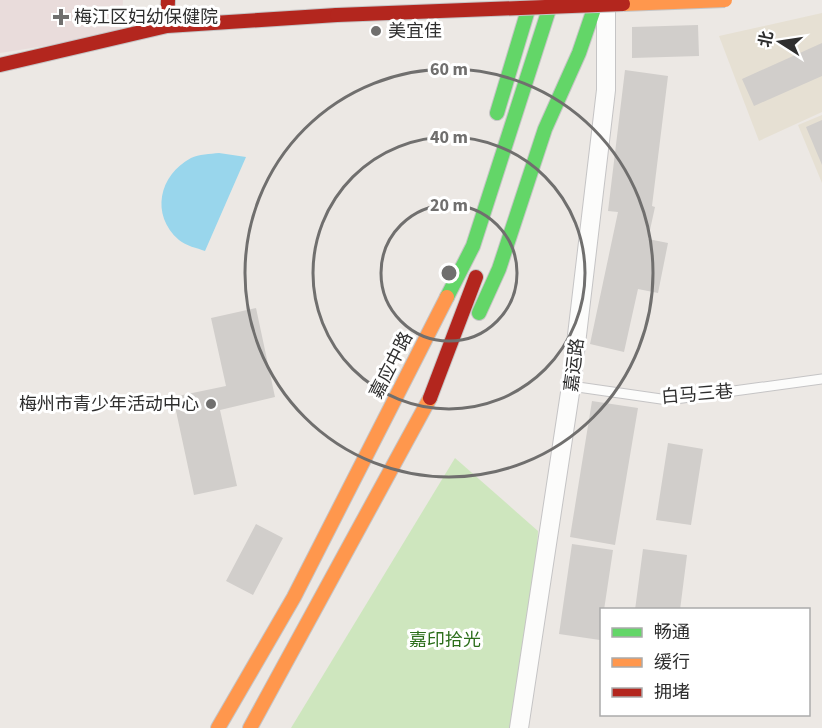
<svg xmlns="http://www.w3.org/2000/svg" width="822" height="728" font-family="'Source Sans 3','Noto Sans SC',sans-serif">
<rect width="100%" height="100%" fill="#ece8e4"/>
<path fill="#e6e0d3" d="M822 13V112L759 141 719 36Z
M822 115V183L798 125Z"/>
<path fill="#e9dcdb" d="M0 0H123L121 34 0 53Z"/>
<path fill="#cee6be" d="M455 458 538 531 527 728H291Z"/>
<path fill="#99d6ec" d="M219 153 246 157 205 251C197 248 186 246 179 240 150 215 159 175 191 158 199 154 210 154 219 153Z"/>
<path fill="#d1cecb" d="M698 25 699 56 632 58V27Z
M822 43V76L754 106 742 79Z
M625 70 668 76 652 206 655 207 648 239 668 243 658 293 638 289 624 352 590 344 618 212 608 211Z
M822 120V165L806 127Z
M256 308 275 397 220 410 237 486 194 495 173 397 226 386 211 318Z
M592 401 638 408 615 545 570 537Z
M668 443 703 449 691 525 656 520Z
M256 524 283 538 253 595 226 581Z
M572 544 613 550 604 610H602L600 640 559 634Z
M643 549 687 555 680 610H635Z"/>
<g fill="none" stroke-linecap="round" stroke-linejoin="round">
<g stroke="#c5c4c5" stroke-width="11">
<path id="lane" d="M571 386 668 400 822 379"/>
</g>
<g stroke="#c5c4c5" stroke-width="20">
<path id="street" d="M519 728 571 386 606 90V0"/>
</g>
<g stroke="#c5c4c5" stroke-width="16">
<path id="fast" d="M497 113 531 0
M447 297 473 246 552 0
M479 313 499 269 545 129 579 53 597 0"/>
</g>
<g stroke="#c5c4c5" stroke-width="16">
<path id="slow" d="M218 728 294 597 447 297
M250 728 430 398"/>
</g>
<g stroke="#c5c4c5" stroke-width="16">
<path id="jam" d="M167 26 168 0
M0 65 167 26 337 15
M430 398 476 277"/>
</g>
<use href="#lane" stroke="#fcfcfb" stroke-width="9"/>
<use href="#street" stroke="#fcfcfb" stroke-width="18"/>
<use href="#fast" stroke="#63d668" stroke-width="14"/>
<use href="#slow" stroke="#ff974d" stroke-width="14"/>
<use href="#jam" stroke="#b3261e" stroke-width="14"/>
<g stroke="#c5c4c5" stroke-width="16" stroke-linecap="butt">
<path id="slow-bridge" d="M623 4 725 0"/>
</g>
<g stroke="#c5c4c5" stroke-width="16" stroke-linecap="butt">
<path id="jam-bridge" d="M337 15 623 4"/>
</g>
<use href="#slow-bridge" stroke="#ff974d" stroke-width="14"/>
<use href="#jam-bridge" stroke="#b3261e" stroke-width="14"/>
</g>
<g fill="none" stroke="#706f6e" stroke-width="3">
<circle cx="449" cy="273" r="68"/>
<circle cx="449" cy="273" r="136"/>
<circle cx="449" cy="273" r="204"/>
</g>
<g fill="#706f6e" stroke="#fff" stroke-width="2">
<path d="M58 8h6v6h6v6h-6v6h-6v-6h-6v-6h6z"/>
<circle cx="376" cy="31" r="6"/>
<circle cx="211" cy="404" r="6"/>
</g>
<g text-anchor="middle" stroke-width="6" stroke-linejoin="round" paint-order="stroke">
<g font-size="18" fill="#2e2e2e" stroke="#fff" text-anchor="start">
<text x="74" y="23">梅江区妇幼保健院</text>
<text x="388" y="37">美宜佳</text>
<text x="199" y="410" text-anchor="end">梅州市青少年活动中心</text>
</g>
<g font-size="18" fill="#2e2e2e" stroke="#fff">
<text transform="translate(391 365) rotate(-63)" y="6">嘉应中路</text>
<text transform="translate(574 365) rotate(-83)" y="6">嘉运路</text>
<text transform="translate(697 394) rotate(-5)" y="6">白马三巷</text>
</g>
<g font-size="18" fill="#2c6e1b" stroke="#fff">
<text x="445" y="646">嘉印拾光</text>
</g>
</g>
<circle cx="449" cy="273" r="9" fill="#706f6e" stroke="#fff" stroke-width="3"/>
<g font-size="18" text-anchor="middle" font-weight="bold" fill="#706f6e" stroke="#fff" stroke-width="6" stroke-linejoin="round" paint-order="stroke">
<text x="449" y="75">60 m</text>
<text x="449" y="143">40 m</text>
<text x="449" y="211">20 m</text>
</g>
<rect x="600" y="608" width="210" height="108" fill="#ffffff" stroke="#ababab" stroke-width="1.5"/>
<rect x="612" y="628" width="30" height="9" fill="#63d668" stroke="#ababab" stroke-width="1.5"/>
<text x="654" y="638" font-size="18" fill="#2e2e2e">畅通</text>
<rect x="612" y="658" width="30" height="9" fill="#ff974d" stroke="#ababab" stroke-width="1.5"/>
<text x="654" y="668" font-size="18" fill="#2e2e2e">缓行</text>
<rect x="612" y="688" width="30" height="9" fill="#b3261e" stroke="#ababab" stroke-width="1.5"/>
<text x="654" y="698" font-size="18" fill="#2e2e2e">拥堵</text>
<g transform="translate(780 42) rotate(282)" stroke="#ffffff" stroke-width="4.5" paint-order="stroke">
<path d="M0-4.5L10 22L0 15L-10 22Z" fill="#2e2e2e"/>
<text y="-9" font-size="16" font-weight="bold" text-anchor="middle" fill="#2e2e2e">北</text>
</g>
</svg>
